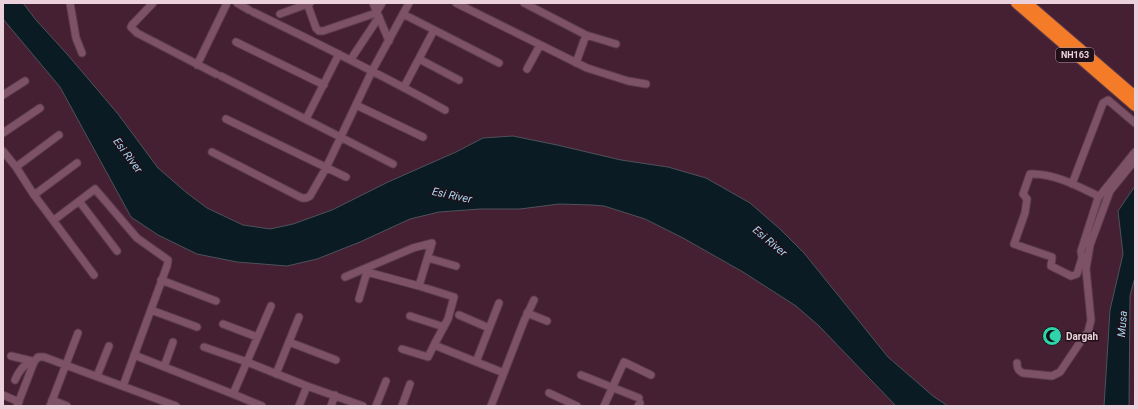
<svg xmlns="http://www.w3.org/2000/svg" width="1138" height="409" font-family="Roboto,sans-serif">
<rect width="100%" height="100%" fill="#451f32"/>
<path fill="#0a1b23" stroke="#4e525a" d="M3 3H23L36 20 67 54 118 114 158 168 187 193 207 208 243 225 270 229 293 224 332 210 388 182 456 152 483 138 513 136 557 145 621 160 668 167 706 178 750 203 780 229 804 253 888 357 933 396 948 406H896L819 326 796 306 743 272 683 238 645 219 604 206 592 205 559 204 520 209H480L439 212 410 219 360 242 317 259 287 266 237 262 197 254 158 235 131 217 60 87 3 19Z
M1135 186V277L1130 296 1129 406H1104L1110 310 1123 254 1118 211Z"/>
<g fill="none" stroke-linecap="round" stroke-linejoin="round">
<g stroke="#5b3c4c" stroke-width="9">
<path id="minor" d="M70 3 76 38 82 53
M153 3 132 25 131 27 137 33 216 74
M237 3 249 10
M307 3 316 28 319 31H323L376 13 382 3
M373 3 389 41
M456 3 587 68 628 81 646 84
M524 3 586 35 616 44
M253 12C317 43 382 75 445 110
M280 14 310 3
M403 14 499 63
M236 42 324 85
M353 56 379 17
M419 59 459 80
M576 63 586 35
M197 65 227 3
M527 69 540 45
M221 76 393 164
M404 87 434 30
M3 95 25 81
M356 105 423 137
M226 119 346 177
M306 119 339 54
M3 133 40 108
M3 151 16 167 34 195 94 275
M212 152 302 198H306L310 196 326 168 372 71 409 3
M16 167 59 135
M1072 184 1103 103 1108 100 1135 123
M34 195 77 163
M1098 198 1081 251 1082 258 1077 274 1071 276 1051 266 1052 257 1014 244 1025 213 1027 199 1023 194 1030 174C1053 173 1076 185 1096 195L1098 198 1135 152
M79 201 117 251
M54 220 95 189 137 238 168 260 167 266 123 386
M428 258 456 266
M367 272 419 286 454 297 448 319 434 345 504 373
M345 277 413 248 432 243 419 286
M161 280 216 301
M359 299 367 272 366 269
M151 310 197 327
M527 313 547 321
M459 315 489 328
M410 316 444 327
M223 324 257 337
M289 342 336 360
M204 347 247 362 307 386 363 406
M402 349 428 357 434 345
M134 355 233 394 262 406
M11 356 32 361
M476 362 499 303
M1017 363C1017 368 1018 371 1023 373L1052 376 1060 372 1083 338 1088 332 1091 320 1086 269 1090 245 1110 191 1135 160
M164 367 173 342
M276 374 299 317
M581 375 639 398
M97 376 109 346
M15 380C18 373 23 365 31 361
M549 393 577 406
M233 394 271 306
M3 395 19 402
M52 400 67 406
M17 406 34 362 38 357H44L176 406
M50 406 78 333
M299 406 307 386
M331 406 335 395
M376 406 386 381
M402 406 410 384
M491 406 524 321 534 300
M604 406 624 362 651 375
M638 406 640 403"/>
</g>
<g stroke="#5b3c4c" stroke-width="12">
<path id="highway" d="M1016 3 1135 106
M1027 3 1135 96"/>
</g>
<use href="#minor" stroke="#7d5266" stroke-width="7"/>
<use href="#highway" stroke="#f47c28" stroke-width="10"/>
</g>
<defs>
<g id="mosque-disc" transform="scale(1)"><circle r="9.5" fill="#30d4aa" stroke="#211018"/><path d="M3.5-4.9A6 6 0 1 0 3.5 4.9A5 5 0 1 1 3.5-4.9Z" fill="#111"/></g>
</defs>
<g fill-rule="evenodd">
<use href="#mosque-disc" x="1052" y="336"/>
</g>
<g text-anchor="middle" stroke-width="3" stroke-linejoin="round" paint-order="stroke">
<rect fill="#211018" stroke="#ae97a1" stroke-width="1" x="1056" y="48" width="38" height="14" rx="3"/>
<g font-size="9" font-weight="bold" fill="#ebd1dc">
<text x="1075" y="58">NH163</text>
</g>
<g font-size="10" font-weight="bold" fill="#ebd1dc" stroke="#211018" text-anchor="start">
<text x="1066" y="340">Dargah</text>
</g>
<g font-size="11" font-style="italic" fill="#a4daf5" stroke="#211018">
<text transform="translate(128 155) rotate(53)" y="4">Esi River</text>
<text transform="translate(452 195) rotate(12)" y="4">Esi River</text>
<text transform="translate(770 241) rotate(40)" y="4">Esi River</text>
<text transform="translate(1122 324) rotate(-86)" y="4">Musa</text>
</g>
</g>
<rect width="1138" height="409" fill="none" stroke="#ebd1dc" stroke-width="8"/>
</svg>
